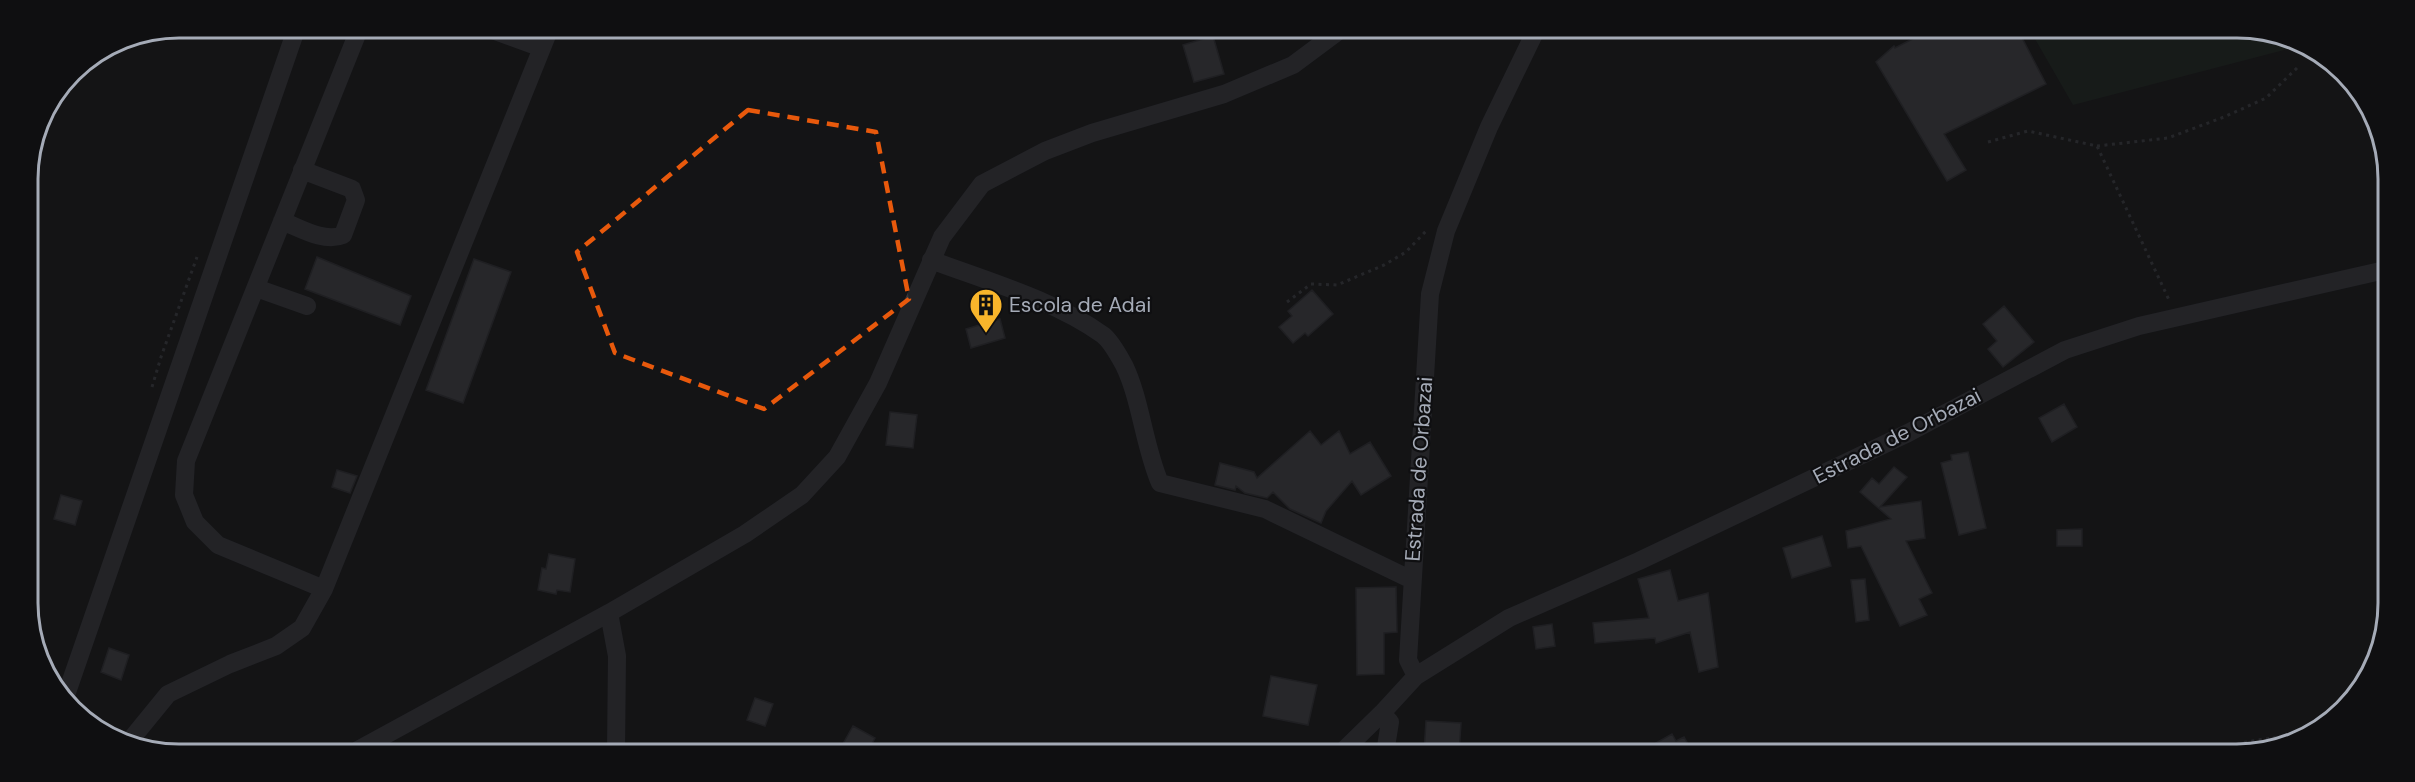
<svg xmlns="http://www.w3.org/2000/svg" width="2415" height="782" font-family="'DM Sans',sans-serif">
<rect width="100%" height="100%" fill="#141416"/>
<path fill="#1c241d" d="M2031 32H2276L2283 37 2288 49 2073 105Z"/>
<path fill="#3e3f43" stroke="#2e2e32" stroke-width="1.5" d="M1928 31 2019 32 2046 84 1944 134 1966 170 1947 181 1876 62 1894 46 1895 48Z
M1213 36 1224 74 1194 82 1183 45Z
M317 257 411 296 400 325 305 289Z
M474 259 511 272 463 403 426 390Z
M1312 290 1333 314 1308 336 1305 333 1293 343 1279 327 1292 316 1288 311Z
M2004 306 2034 342 2003 367 1988 349 1997 341 1983 324Z
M1000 319 1005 338 971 348 966 329Z
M2064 404 2077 427 2052 442 2039 418Z
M890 412 917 415 913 448 886 445Z
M1310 431 1321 445 1339 431 1350 454 1370 442 1391 476 1361 495 1352 481 1326 511 1321 523 1290 509 1273 492 1267 498 1245 493 1236 486 1235 490 1215 485 1220 463 1254 472 1257 478Z
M1968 452 1986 528 1959 535 1941 463 1952 460 1951 455Z
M1894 467 1907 477 1880 507 1921 501 1925 538 1906 541 1932 593 1919 599 1927 615 1900 626 1861 546 1848 548 1846 531 1891 519 1860 492 1872 478 1879 484Z
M337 470 357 476 350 493 332 487Z
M61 495 82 501 75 525 54 519Z
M2082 529V546H2057V530Z
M1822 536 1831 566 1792 578 1783 548Z
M549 554 575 559 570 592 557 590 556 594 538 590 542 568 546 569Z
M1670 570 1678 601 1708 593 1718 667 1699 672 1690 632 1656 643 1655 638 1595 643 1593 623 1649 618 1638 579Z
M1865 579 1869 620 1856 622 1851 580Z
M1396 587 1397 632 1384 633V674L1357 675 1356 588Z
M1552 624 1555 646 1536 649 1533 627Z
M109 648 129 655 121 680 101 672Z
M1271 676 1317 685 1308 725 1263 716Z
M755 698 773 704 765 726 747 720Z
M1426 721 1461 723 1459 753H1424Z
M853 726 875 738 868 751H839Z
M1672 734 1676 741 1684 737 1693 753H1638Z"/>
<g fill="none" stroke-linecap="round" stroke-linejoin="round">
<path stroke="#3b3d42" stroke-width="3" stroke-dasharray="3 4.5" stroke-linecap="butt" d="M1988 142 2028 131 2097 146 2170 302
M2097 146 2168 138 2224 117 2266 98 2299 66
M1287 302 1311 284 1337 285 1384 265 1406 252 1428 229
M152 387 161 357 197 257
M2170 755 2307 732"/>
<path stroke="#35363b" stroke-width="18" d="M487 28 542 48
M282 221C300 228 324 243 343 235L356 200 352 189 302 170
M931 260C987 281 1054 300 1103 335 1111 341 1119 356 1124 365 1141 400 1144 446 1160 483L1265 509 1412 580
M256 288 307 306
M324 589 218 545 195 522 184 495 186 461 360 27
M609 613 617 656 616 751
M1416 676 1408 660 1430 294 1446 231 1489 127 1536 30
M64 701 297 27
M1382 713 1390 722 1385 753
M128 743 168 694 230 664 276 646 302 628 324 589 550 28
M358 750 609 613 745 534 802 495 837 457 878 383 942 237 982 184 1045 151 1092 133 1224 94 1293 65 1340 30
M1341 753 1382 713 1416 676 1509 618 1639 561 1908 433 2065 350 2139 326 2385 270"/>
</g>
<path d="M0 0H2415V782H0ZM748 110 876 132 909 299 764 409 615 353 577 252Z" fill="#141416" fill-opacity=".55" fill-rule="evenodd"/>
<path fill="none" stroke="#e8590c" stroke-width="4.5" stroke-dasharray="12 8" stroke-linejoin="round" d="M748 110 876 132 909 299 764 409 615 353 577 252Z"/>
<defs>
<g id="building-pin" transform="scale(1.725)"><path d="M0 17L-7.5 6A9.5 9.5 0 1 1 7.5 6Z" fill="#f8b52b" stroke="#0f0f11"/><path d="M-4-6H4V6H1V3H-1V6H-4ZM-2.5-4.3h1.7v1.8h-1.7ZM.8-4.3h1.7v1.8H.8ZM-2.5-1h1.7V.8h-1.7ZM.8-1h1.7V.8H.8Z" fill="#111"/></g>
</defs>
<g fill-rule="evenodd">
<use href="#building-pin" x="986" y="305"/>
</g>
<g text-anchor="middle" stroke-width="4.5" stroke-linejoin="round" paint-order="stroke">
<g font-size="21" fill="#a5abb7" stroke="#0f0f11" text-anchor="start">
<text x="1009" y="312">Escola de Adai</text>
</g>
<g font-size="21" fill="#a5abb7" stroke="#0f0f11">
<text transform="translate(1897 436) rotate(-27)" y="7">Estrada de Orbazai</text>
<text transform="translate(1419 469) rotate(-86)" y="7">Estrada de Orbazai</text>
</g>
</g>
<path d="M0 0H2415V782H0ZM179 38H2237A141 141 0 0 1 2378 179V603A141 141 0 0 1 2237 744H179A141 141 0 0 1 38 603V179A141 141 0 0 1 179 38Z" fill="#0f0f11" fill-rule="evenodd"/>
<path fill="none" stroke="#a5abb7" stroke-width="3" d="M179 38H2237A141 141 0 0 1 2378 179V603A141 141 0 0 1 2237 744H179A141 141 0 0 1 38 603V179A141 141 0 0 1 179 38Z"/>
</svg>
